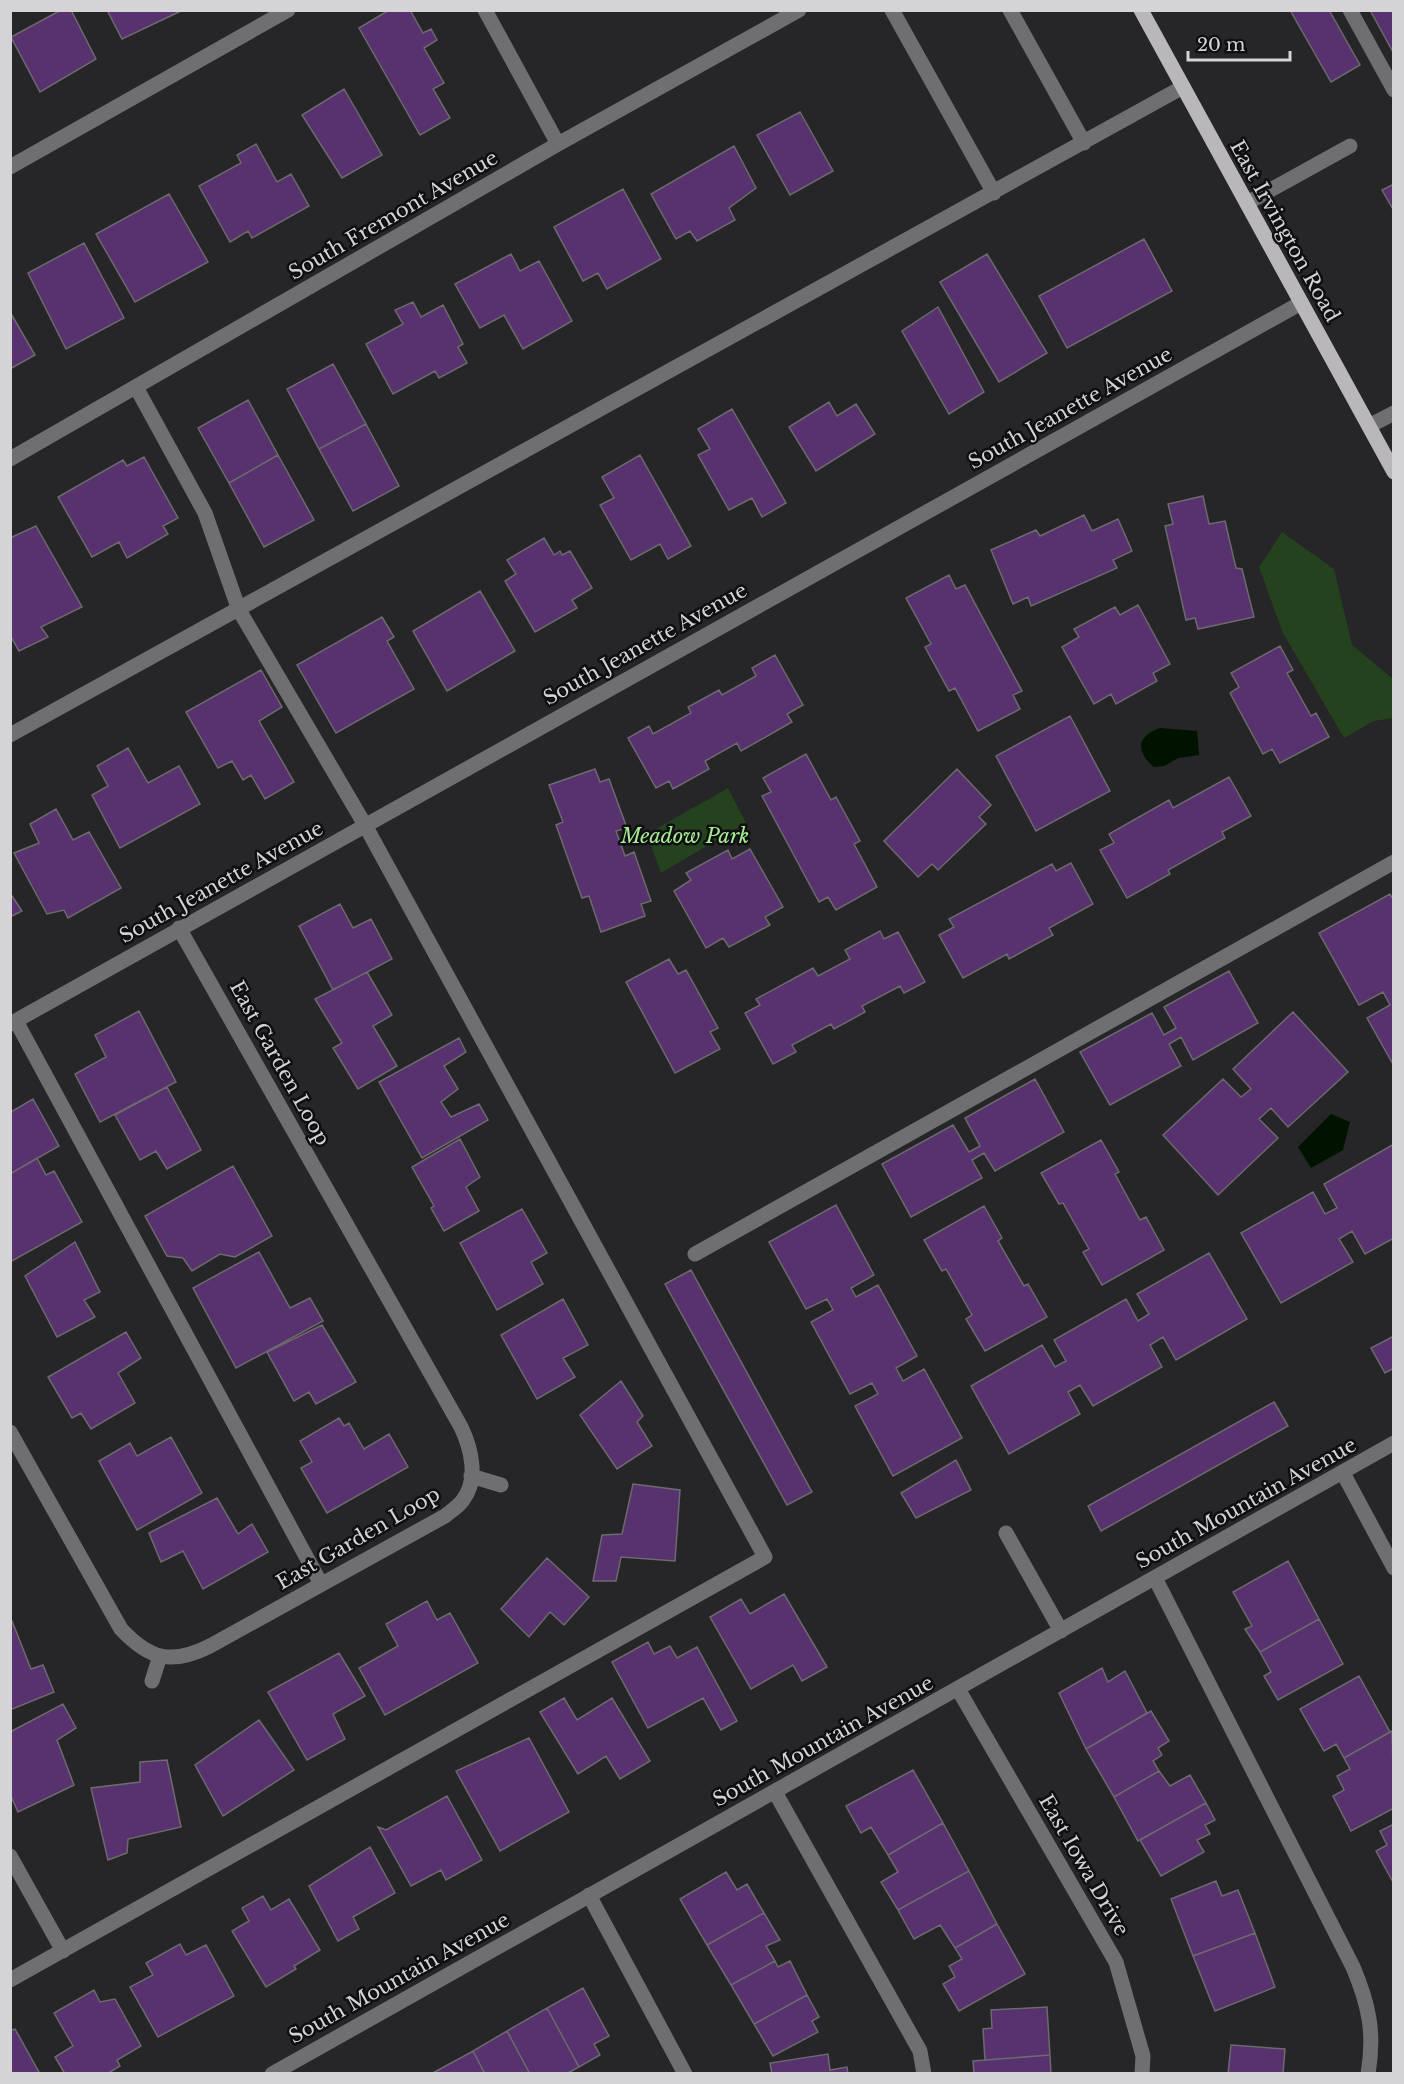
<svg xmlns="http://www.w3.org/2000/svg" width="1404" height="2084" font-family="'Libre Baskerville',serif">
<rect width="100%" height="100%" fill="#262528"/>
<path fill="#25421e" d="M1282 532 1334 569 1352 645 1393 679V718L1374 721 1344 738 1283 633 1259 567Z
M728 788 746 823 661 873 647 834Z"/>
<path fill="#001300" d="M1160 728 1197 731 1199 755 1178 758 1164 766 1154 767C1136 752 1136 736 1160 728Z
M1331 1114 1350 1122 1343 1150 1311 1168 1298 1147Z"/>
<path fill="#58316f" stroke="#6c6a6d" stroke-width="1.5" d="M61 10H71L96 59 40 92 11 37Z
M107 10H183L122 39Z
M389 10H410L423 33 431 29 437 40 424 48 444 83 433 89 450 118 420 135 359 28Z
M1290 10H1329L1360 65 1331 82Z
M1370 10H1394V54Z
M344 89 382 155 342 178 302 115Z
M800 112 833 171 790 195 757 135Z
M256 144 277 182 291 174 309 206 252 238 248 231 230 242 199 186 241 163 237 155Z
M734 146 756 188 729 208 735 220 697 241 690 231 676 239 651 194Z
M1394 184V211L1382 190Z
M623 189 661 259 607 289 598 273 583 281 554 227Z
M169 194 208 262 135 302 96 234Z
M1144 239 1172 291 1067 348 1039 296Z
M84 243 124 318 66 349 28 273Z
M511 254 520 271 539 261 572 321 523 349 504 315 480 328 455 284Z
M987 254 1047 353 999 382 940 282Z
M413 302 421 317 443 305 463 344 458 347 467 363 439 378 435 371 393 394 366 344 403 324 395 310Z
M938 307 984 392 949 414 902 331Z
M10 312 35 355 10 369Z
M333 364 366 424 319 449 287 389Z
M248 400 278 455 229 483 198 428Z
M829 402 837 416 856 404 875 434 816 471 789 427Z
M732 409 786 503 762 517 752 498 729 510 698 455 710 449 698 429Z
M366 424 399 486 353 511 319 449Z
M278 455 314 520 264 547 229 483Z
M640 455 691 546 668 559 660 544 631 560 600 505 614 498 602 477Z
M144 457 178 518 163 526 168 534 127 558 119 542 92 557 58 497 123 460 127 466Z
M1203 496 1209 524 1225 521 1236 568 1242 569 1254 617 1198 629 1195 618 1186 620 1165 526 1173 524 1168 504Z
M1084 515 1092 531 1118 519 1132 551 1113 560 1117 568 1031 606 1028 597 1013 604 991 550 1036 530 1040 536Z
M36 526 82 607 41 627 48 637 19 651 10 635V538Z
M544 538 554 555 560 551 562 555 570 551 592 588 572 600 577 608 535 632 505 581 516 574 507 560Z
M949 575 956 589 965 585 1022 691 1013 695 1020 709 978 731 955 688 949 691 925 647 931 644 906 598Z
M480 591 515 651 447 691 413 631Z
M1138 605 1170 664 1153 673 1157 681 1116 704 1111 694 1094 704 1062 647 1079 637 1074 629 1115 607 1120 615Z
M382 617 394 637 387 641 414 689 336 733 297 665Z
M1280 646 1293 670 1287 673 1311 716 1316 713 1329 737 1280 763 1272 749 1263 754 1230 693 1239 687 1231 673Z
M775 655 803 705 787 714 792 722 741 751 737 743 705 761 709 769 673 789 669 781 656 788 628 738 649 726 653 734 691 713 688 707 719 690 722 695 756 676 752 668Z
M261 670 282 707 259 721 294 782 265 799 251 775 243 780 232 761 218 768 186 712Z
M1070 716 1110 791 1036 831 996 756Z
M128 748 148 783 179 766 200 804 120 848 92 795 108 786 97 766Z
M806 754 831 800 836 797 860 841 854 844 877 887 836 910 828 897 819 902 762 796 771 792 763 778Z
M595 769 600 782 609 779 627 828 616 831 625 856 634 852 651 901 641 904 645 916 601 932 589 896 582 898 556 825 563 822 549 785Z
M957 769 991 805 979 817 986 824 938 870 932 864 918 877 884 841Z
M1229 777 1251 816 1222 832 1225 838 1168 870 1170 874 1127 898 1100 850 1114 843 1109 834 1169 800 1173 808Z
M56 809 73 840 89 832 121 888 68 918 64 910 47 914 14 853 39 843 30 824Z
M750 849 783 907 765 917 770 925 729 947 723 938 706 948 674 891 691 880 686 873 728 850 732 859Z
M1071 863 1093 904 1049 928 1053 935 1009 959 1007 954 963 978 939 935 954 927 949 919 1052 864 1056 871Z
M10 893 22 911 10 917Z
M1390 894 1394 901V1066L1367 1018 1390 1005 1383 992 1359 1005 1319 933Z
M340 904 353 928 371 919 392 959 333 990 299 926Z
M880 931 884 939 898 932 925 982 904 993 900 986 862 1006 865 1012 834 1029 831 1024 792 1045 796 1052 773 1064 745 1013 760 1005 756 999 813 968 818 976 850 959 845 950Z
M669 959 678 974 686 970 718 1028 710 1032 720 1049 675 1073 626 982Z
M1229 971 1258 1023 1193 1060 1181 1037 1169 1044 1181 1066 1110 1105 1080 1052 1152 1013 1164 1035 1176 1028 1164 1007Z
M367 972 392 1015 373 1026 397 1066 358 1089 333 1048 342 1043 315 999Z
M139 1011 176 1082 100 1122 75 1074 106 1057 95 1035Z
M1293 1012 1348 1072 1288 1127 1271 1108 1259 1119 1278 1138 1218 1195 1163 1135 1223 1079 1241 1097 1251 1089 1233 1069Z
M459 1038 466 1052 444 1066 458 1089 441 1102 451 1117 479 1104 488 1120 422 1158 379 1082Z
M1035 1079 1064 1132 995 1171 984 1153 972 1160 982 1178 911 1217 882 1164 953 1125 969 1152 980 1146 965 1118Z
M167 1087 201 1150 167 1169 156 1151 140 1160 115 1115Z
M33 1099 59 1146 10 1174V1110L11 1112Z
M460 1139 480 1177 466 1187 479 1211 444 1231 431 1208 434 1206 412 1167Z
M1101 1140 1119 1172 1115 1174 1140 1220 1146 1217 1164 1250 1102 1285 1083 1252 1089 1249 1063 1203 1059 1204 1041 1173Z
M1394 1144V1238L1365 1254 1352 1231 1339 1239 1353 1262 1281 1303 1241 1233 1313 1192 1325 1214 1337 1208 1324 1184Z
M37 1158 46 1175 54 1171 82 1222 10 1262V1174Z
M233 1166 272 1236 235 1257 220 1254 192 1271 183 1258 167 1256 145 1216Z
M836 1205 874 1275 851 1288 856 1297 878 1285 917 1356 896 1368 903 1381 924 1369 962 1438 893 1476 855 1406 878 1394 872 1383 850 1394 811 1322 833 1310 827 1299 806 1309 769 1242Z
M984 1206 1002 1238 998 1241 1024 1286 1028 1284 1047 1317 985 1351 966 1319 972 1315 946 1269 942 1271 924 1240Z
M522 1209 547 1253 531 1262 543 1284 497 1310 460 1243Z
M75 1242 100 1292 84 1300 95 1317 57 1337 25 1276Z
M259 1252 290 1308 310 1298 323 1321 236 1368 193 1288Z
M1209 1253 1247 1319 1176 1360 1163 1337 1150 1345 1162 1367 1093 1406 1080 1385 1068 1392 1080 1414 1009 1454 971 1386 1042 1345 1055 1367 1066 1361 1054 1340 1126 1299 1138 1321 1149 1314 1137 1294Z
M691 1270 812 1492 787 1505 665 1284Z
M563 1299 588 1345 563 1358 575 1377 537 1399 501 1335Z
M322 1325 356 1382 316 1404 309 1392 294 1401 267 1352Z
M126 1332 141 1358 118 1373 135 1403 91 1429 81 1413 72 1418 48 1377Z
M1394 1336V1368L1385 1373 1371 1348Z
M621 1381 643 1416 637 1422 652 1446 617 1469 580 1415Z
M1274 1402 1288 1426 1101 1531 1088 1506Z
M339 1418 344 1426 349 1423 364 1449 389 1434 408 1467 327 1513 301 1468 312 1462 300 1441Z
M171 1437 202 1493 137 1530 99 1461 130 1443 137 1456Z
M956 1460 971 1490 916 1518 901 1493Z
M633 1484 680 1490 675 1561 621 1557 616 1581H593L602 1535 622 1534Z
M217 1498 238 1534 252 1524 268 1552 203 1589 183 1551 161 1562 149 1533Z
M547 1558 589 1597 564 1625 550 1612 529 1637 501 1609Z
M1288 1561 1319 1619 1260 1652 1245 1629 1252 1626 1233 1592Z
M784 1594 827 1667 802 1681 793 1665 751 1689 710 1617 741 1599 750 1614Z
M427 1601 437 1620 450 1613 478 1663 385 1715 359 1668 398 1646 386 1624Z
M1319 1619 1343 1664 1278 1700 1264 1676 1271 1672 1260 1652Z
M10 1621H12L31 1669 43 1665 54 1692 10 1710Z
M648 1642 654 1654 670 1646 677 1658 697 1647 737 1721 721 1730 703 1698 648 1728 612 1662Z
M339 1653 365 1696 333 1714 345 1739 307 1760 268 1692Z
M1102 1668 1108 1682 1125 1671 1147 1713 1086 1749 1059 1693Z
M1359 1676 1390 1732 1344 1758 1336 1744 1324 1751 1300 1709Z
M564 1698 577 1720 612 1698 650 1761 620 1779 606 1756 578 1774 540 1712Z
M63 1704 76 1728 57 1740 74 1785 18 1812 10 1794V1732Z
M1151 1711 1169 1741 1158 1748 1162 1755 1153 1761 1159 1771 1114 1797 1086 1749Z
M259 1720 294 1770 223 1816 195 1765Z
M1392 1731 1394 1808 1351 1831 1333 1796 1344 1790 1337 1776 1350 1769 1344 1758Z
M529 1738 569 1812 500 1851 456 1771Z
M167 1760 181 1827 128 1839 127 1853 108 1860 91 1788 140 1782V1762Z
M913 1770 943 1823 888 1855 871 1827 861 1833 846 1806Z
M1159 1771 1170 1786 1190 1775 1206 1803 1138 1841 1114 1797Z
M447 1796 482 1860 446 1880 441 1870 411 1886 378 1827 386 1830Z
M1206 1803 1215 1820 1205 1825 1210 1834 1197 1840 1204 1852 1161 1876 1140 1840Z
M943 1823 969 1871 898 1910 881 1882 898 1872 888 1855Z
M1394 1824V1884L1376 1851 1387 1845 1380 1831Z
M370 1847 395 1893 353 1917 359 1929 338 1941 309 1886Z
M969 1871 997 1924 955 1948 940 1925 914 1939 898 1910Z
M726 1872 737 1890 747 1884 764 1913 707 1945 680 1899Z
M1216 1881 1222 1896 1238 1890 1255 1933 1193 1956 1171 1899Z
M263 1896 271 1910 289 1899 320 1950 294 1966 296 1969 266 1987 232 1931 249 1921 242 1908Z
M764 1913 780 1940 766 1946 775 1961 731 1985 707 1945Z
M997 1924 1025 1974 959 2011 943 1984 955 1977 949 1966 962 1959 955 1948Z
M1255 1933 1275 1987 1215 2011 1193 1956Z
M180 1944 186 1955 206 1945 234 1996 158 2037 130 1987 153 1975 146 1963Z
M775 1961 778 1967 790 1961 807 1995 754 2024 731 1985Z
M583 1988 609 2036 594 2044 600 2055 579 2067 547 2008Z
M94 1990 100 2002 115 1999 141 2046 117 2060 120 2066 107 2074H65L55 2057 73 2046 54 2013Z
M807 1995 819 2017 812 2021 818 2032 773 2056 754 2024Z
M1047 2007 1050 2055 985 2060 983 2029 992 2028 991 2010Z
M547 2008 579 2067 566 2074H530L507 2031Z
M15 2029 40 2074H10V2031Z
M507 2031 530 2074H485L473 2051Z
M1231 2045 1285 2049 1283 2073 1290 2074H1228Z
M473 2051 485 2074H431Z
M828 2054 830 2070 847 2067 848 2074H772L770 2063Z
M1050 2055 1051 2074H974L973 2061Z"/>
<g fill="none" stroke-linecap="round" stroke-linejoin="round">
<path stroke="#6f6e70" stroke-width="15" d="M485 10 558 144
M892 10 994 193
M1010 10 1084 143
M1350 10 1394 90
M10 167 288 10
M1247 203 1350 146
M1369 426 1394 413
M10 459 558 144 799 10
M10 735 1183 87
M16 1021 321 1584
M10 1024 1301 303
M695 1254 1394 862
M10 1432 121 1629C150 1660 172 1665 210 1646L445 1516C451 1511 459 1506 463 1500 479 1479 471 1448 461 1427L179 928
M1343 1473 1394 1568
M471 1476 501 1485
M1006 1533 1061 1631
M1155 1578 1353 1967C1369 2005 1375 2033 1368 2074
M152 1681 160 1656
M958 1689 1116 1962 1143 2056 1142 2074
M775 1792 920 2051 924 2074
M10 1856 63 1951
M589 1895 685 2074
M10 1980 765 1557 365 825 239 610 205 513 136 387
M272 2074 1394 1443"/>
<path stroke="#b9b7ba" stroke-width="15" d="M1141 10 1394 472"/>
</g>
<g text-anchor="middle" stroke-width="5" stroke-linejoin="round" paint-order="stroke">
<g font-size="20" fill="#d4d3d5" stroke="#0f0e10">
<text transform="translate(393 215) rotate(-30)" y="7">South Fremont Avenue</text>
<text transform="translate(1285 231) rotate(61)" y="7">East Irvington Road</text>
<text transform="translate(1070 408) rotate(-29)" y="7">South Jeanette Avenue</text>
<text transform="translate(645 644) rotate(-29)" y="7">South Jeanette Avenue</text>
<text transform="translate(221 882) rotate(-29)" y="7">South Jeanette Avenue</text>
<text transform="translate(280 1063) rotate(61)" y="7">East Garden Loop</text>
<text transform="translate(1246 1503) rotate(-29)" y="7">South Mountain Avenue</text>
<text transform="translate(358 1538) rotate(-30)" y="7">East Garden Loop</text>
<text transform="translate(823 1741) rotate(-29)" y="7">South Mountain Avenue</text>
<text transform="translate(1084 1865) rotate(60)" y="7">East Iowa Drive</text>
<text transform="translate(399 1978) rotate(-29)" y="7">South Mountain Avenue</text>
</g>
<g font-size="20" font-style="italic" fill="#a6ed93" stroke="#0f0e10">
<text x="685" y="843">Meadow Park</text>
</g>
</g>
<rect width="1404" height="2084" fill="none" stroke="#d4d3d5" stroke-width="24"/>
<path d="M1188 51v9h102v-9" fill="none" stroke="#d4d3d5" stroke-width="3"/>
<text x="1197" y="51" font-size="18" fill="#d4d3d5" stroke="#0f0e10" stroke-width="4.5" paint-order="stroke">20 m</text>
</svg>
